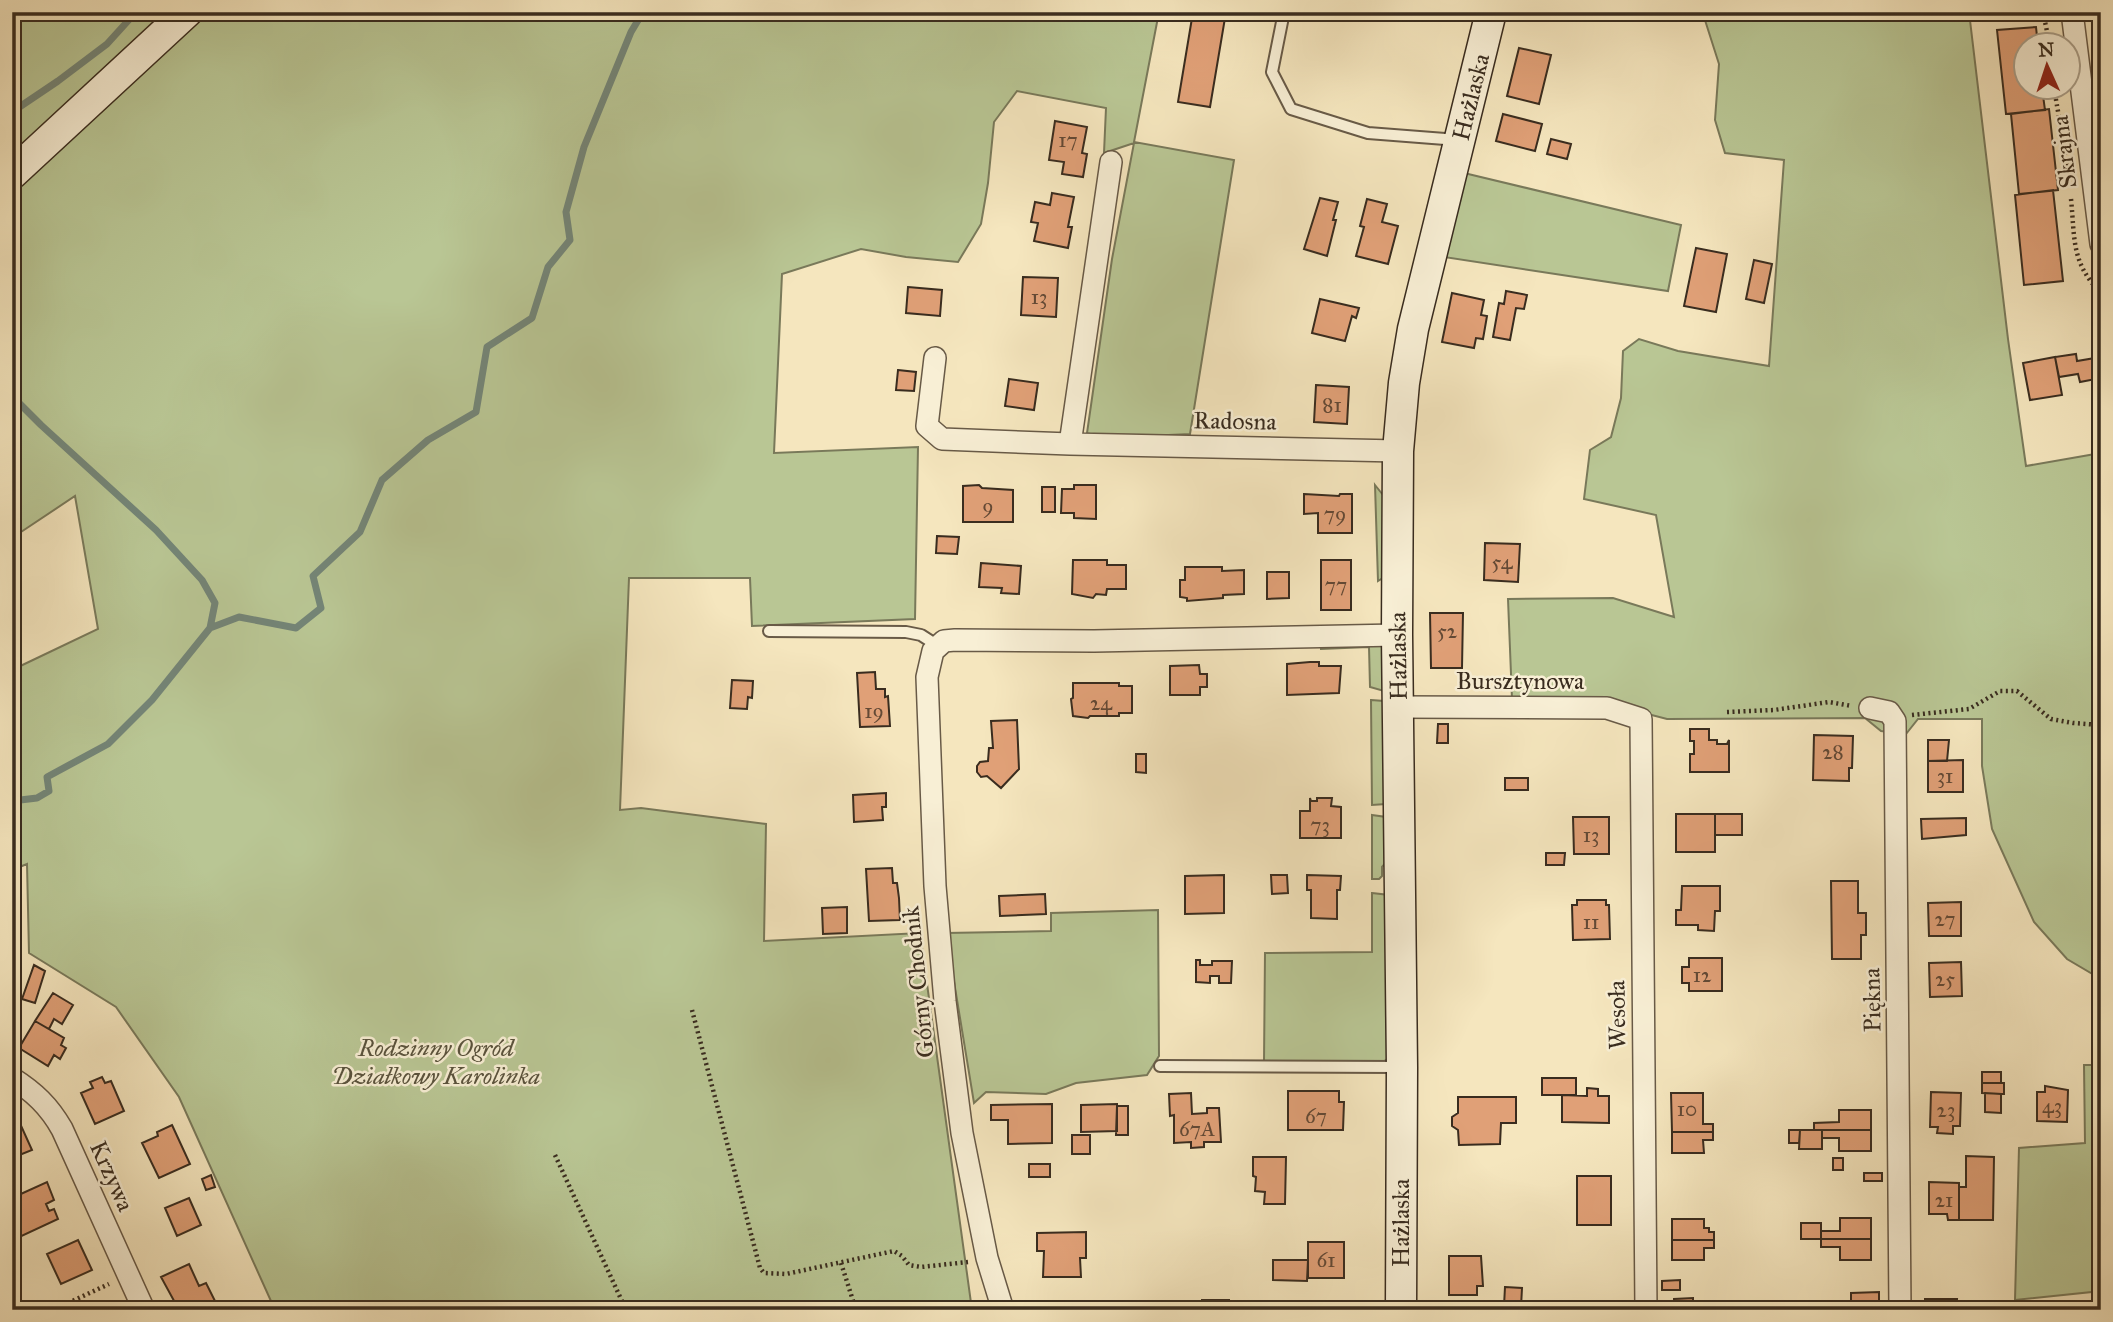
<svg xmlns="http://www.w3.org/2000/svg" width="2113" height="1322" font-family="'IM FELL Great Primer',serif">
<rect width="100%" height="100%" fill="#f5e6be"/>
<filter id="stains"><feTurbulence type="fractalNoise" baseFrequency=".00286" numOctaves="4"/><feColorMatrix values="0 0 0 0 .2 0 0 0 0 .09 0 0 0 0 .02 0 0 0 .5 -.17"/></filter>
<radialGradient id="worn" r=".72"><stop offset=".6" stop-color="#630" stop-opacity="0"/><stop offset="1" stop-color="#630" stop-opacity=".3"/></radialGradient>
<path fill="#b9c694" stroke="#79795a" stroke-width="2" d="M12 12H169L12 155Z
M207 12H1159L1134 142 1234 160 1190 434 1104 438 1087 433 1112 259 1134 143 1104 153 1106 108 1017 91 994 122 988 183 981 224 958 262 906 257 861 249 782 274 774 453 918 447 915 619 752 626 750 578H629L620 810 641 808 766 824 764 941 920 933 972 1310H275L179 1097 116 1007 29 953 27 864 12 870V670L98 629 75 496 12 538V193Z
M1705 12H1969L2008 339 2026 466 2101 453V979L2067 959 2034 922 1992 829 1982 766V719H1918L1906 734 1881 731 1865 718 1667 719 1644 713 1512 699 1508 599 1613 598 1674 617 1656 515 1584 499 1590 450 1611 437 1621 398 1623 351 1639 339 1678 351 1769 366 1784 160 1725 153 1715 120 1719 64 1704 17Z
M1464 173 1681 225 1668 291 1444 257Z
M1375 485 1383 495 1386 576 1378 581Z
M1321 641 1385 642 1384 691 1370 687 1369 647 1321 649Z
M1371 700 1384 701 1386 804 1372 805Z
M1372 815 1386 817 1389 859 1382 867V876L1379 879H1372Z
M1372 893 1389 895 1390 1057 1383 1062H1264L1265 953 1372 952Z
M1158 910 1159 1056 1147 1075 1076 1083 1046 1094 986 1092 974 1103 946 933 1051 931V913Z
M2084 1065H2101V1291L2015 1300 2019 1148 2085 1143Z"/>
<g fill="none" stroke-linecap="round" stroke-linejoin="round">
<path stroke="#748577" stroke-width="7" d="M12 112 58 81 107 44 136 12
M12 396 41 425 156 530 202 580 215 603 210 628
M12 801 37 798 49 791 47 777 108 744 152 700 210 628 239 617 296 628 321 608 313 576 360 532 382 480 428 440 476 412 487 347 532 318 548 267 570 240 566 212 584 147 631 32 643 12"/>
</g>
<path fill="#e0a077" stroke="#392c1f" stroke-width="2" d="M1193 12H1226L1210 107 1178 102Z
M2036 27 2038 46H2025V88H2042L2045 110 2006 114 1997 30Z
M1519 48 1551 55 1539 104 1507 96Z
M2049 109 2058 190 2019 194 2011 114Z
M1503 114 1542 124 1535 151 1496 141Z
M1055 121 1087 127 1082 153 1087 154 1083 177 1062 174 1064 162 1049 160Z
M1551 139 1571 144 1567 159 1547 154Z
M2053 190 2063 281 2024 285 2015 195Z
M1052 193 1074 197 1068 227H1072L1068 248 1034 241 1038 223 1031 222 1035 202 1050 205Z
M1320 198 1338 202 1333 220H1336L1327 256 1304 249Z
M1367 199 1387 204 1382 222 1398 226 1388 264 1356 256 1364 227 1360 226Z
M1696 248 1727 254 1716 312 1684 306Z
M1754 260 1772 264 1764 303 1746 299Z
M1023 277 1058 278 1056 317 1021 315Z
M908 287 942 290 940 316 906 313Z
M1506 291 1527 295 1524 309 1516 308 1510 340 1493 337 1499 303 1504 304Z
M1452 293 1484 300 1481 315 1487 316 1483 339 1476 338 1474 348 1442 342Z
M1320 299 1359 308 1356 318 1352 316 1345 341 1312 333Z
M2076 354 2077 361 2101 357V378L2080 382 2078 374 2059 377 2055 357Z
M2055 357 2062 395 2030 400 2023 363Z
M898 370 916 372 914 391 896 390Z
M1009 379 1038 383 1034 410 1005 406Z
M1316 385 1349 387 1347 424 1314 422Z
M979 485 982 488 1013 490V522H963V486Z
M1074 485H1096V519L1074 518V513H1061L1062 489H1074Z
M1042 487H1055V512H1042Z
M1304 494 1339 496 1340 494H1352V533H1318V513L1304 514Z
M937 536 959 537 957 554 936 553Z
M1485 543 1520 544 1518 582 1484 580Z
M1073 560H1107V565H1126V589H1107L1106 595 1096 594 1093 598 1072 594Z
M1321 560H1351V610H1321Z
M981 563 1021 566 1019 594 1001 593 1002 588 979 587Z
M1185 567H1222V571L1244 570V594L1223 595V598L1187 601V598L1180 597V580H1185Z
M1267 572H1289V598L1267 599Z
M1430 613H1463L1462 668H1431Z
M12 627 20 639 14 644 18 650 12 654Z
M1310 662H1319V666H1341L1339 693 1287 695V664Z
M1199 665 1200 674H1207V687H1200V695H1170V666Z
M875 672 876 689H885V697L888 696 890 726 860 727 857 673Z
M732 680 753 681 752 698 748 697 747 709 730 708Z
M1073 683H1119V686H1132V713H1119V716H1090L1088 718 1073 716 1071 699 1073 698Z
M1017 720 1019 769 1001 788 987 776 981 777 977 772V766L980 762 988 761 989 748H993L991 721Z
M1438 724H1448V743H1437Z
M1690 729H1709V740H1717V744H1727L1729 740V772H1690V754H1694V741H1690Z
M1814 735 1853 736 1852 768H1849V781L1813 780Z
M1928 740H1949L1947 761H1928Z
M1136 754H1146V773L1136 772Z
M1963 760V792H1928V761Z
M1505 778H1528V790H1505Z
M886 793V807H882L883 820 854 822 853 795Z
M1310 798 1311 801H1317V798H1332L1331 806 1341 807V838H1300V811H1310Z
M1676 814H1715V852H1676Z
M1715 814H1742V835H1715Z
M1573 817H1609V854H1574Z
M1966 818V835L1922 839 1921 819Z
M1546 853H1565L1564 865H1546Z
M892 868 893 883H897L899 898 900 920 869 921 866 869Z
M1224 875V913L1185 914V876Z
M1271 875H1287L1288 893 1272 894Z
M1307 875 1341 876 1340 890H1337V919L1311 918V890H1307Z
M1831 881H1858V913H1866V935H1861V959H1832Z
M1682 886H1720V911H1715L1714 931 1698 930V925H1676V910H1681Z
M1045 894 1046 914 1000 916 999 896Z
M1577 900H1606V905H1609L1610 939 1573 940 1572 905H1577Z
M1961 902V936H1929L1928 903Z
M847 907V933L823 934 822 908Z
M1689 958H1722V991H1689V983H1682V967H1689Z
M1196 960H1200V965H1212V961H1232L1231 983H1219V976H1210V983L1196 982Z
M1961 962 1962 996 1930 997 1929 963Z
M34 965 45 971 35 1003 22 999Z
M53 993 73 1005 62 1024 54 1019 49 1029 35 1021Z
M35 1021 64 1038 61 1045 66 1048 60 1059 54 1055 48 1066 19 1048Z
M1982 1072H2001V1083H1982Z
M102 1077 105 1083 111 1081 124 1111 95 1124 81 1093 93 1088 90 1082Z
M1542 1078H1576V1095H1542Z
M1982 1083H2004V1094L1982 1093Z
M2045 1086 2068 1090 2067 1122 2037 1121V1092H2045Z
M1587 1088 1598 1089V1096H1609V1123L1562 1122V1095L1587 1096Z
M1288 1091H1339V1102H1344L1343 1130H1288Z
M1931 1092 1961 1093 1960 1126H1953V1134L1937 1133 1938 1127H1930Z
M1191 1093 1192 1114 1207 1113V1108H1219L1221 1142H1204V1147L1191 1148V1142L1174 1143V1115L1170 1116 1169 1094Z
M1671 1093H1703V1124H1713V1132H1672Z
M1985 1093 2001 1094V1113L1985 1112Z
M1458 1097H1516V1123H1501L1500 1144 1459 1145 1458 1130 1452 1126V1117L1458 1113Z
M1052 1104V1143L1008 1144V1120H991V1105Z
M1117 1104V1131L1081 1132V1105Z
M1117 1106H1128V1135H1116Z
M1839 1110H1871V1130H1814V1123L1839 1122Z
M12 1119 13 1121 18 1119 32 1150 12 1158Z
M172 1125 190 1164 159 1178 142 1143 158 1136 157 1132Z
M1789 1130H1800L1799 1143H1789Z
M1800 1130H1822V1149H1799Z
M1822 1130H1871V1151H1839V1138H1822Z
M1672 1132H1713V1140H1703L1704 1153H1672Z
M1072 1135H1090V1154H1072Z
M1966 1156 1994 1157 1993 1220H1959V1187H1966Z
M1253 1157H1286L1285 1204H1264L1265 1192 1255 1191 1256 1177 1253 1176Z
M1833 1158H1843V1170H1833Z
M1029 1164H1050V1177H1029Z
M1864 1173H1882V1181H1864Z
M211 1175 215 1187 206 1190 202 1179Z
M1577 1176H1611V1225H1577Z
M47 1182 54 1200 46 1204 49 1211 54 1209 58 1219 13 1240 12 1198Z
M1929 1182 1959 1183V1220H1948L1947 1214H1929Z
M189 1198 201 1225 177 1236 165 1208Z
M1840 1218H1871V1239H1821V1231H1840Z
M1672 1219H1704V1228H1709V1232H1714V1240H1672Z
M1801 1223H1821V1239H1801Z
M1086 1232V1258H1080L1081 1277H1043L1044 1251H1037V1233Z
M1821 1239H1871V1260H1840V1247H1821Z
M78 1240 92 1270 61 1284 47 1254Z
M1672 1240H1714V1248H1704V1260H1672Z
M1308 1242H1344V1278H1308Z
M1449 1256H1481L1483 1286H1477V1295H1449Z
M1273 1260H1308L1307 1281 1273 1280Z
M189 1264 199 1286 206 1283 215 1301 195 1310H179L161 1277Z
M1680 1280V1290H1662V1281Z
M1505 1287 1522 1288 1521 1307 1504 1306Z
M1879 1292V1310H1851V1293Z
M1693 1298V1310H1674V1299Z
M1925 1299H1957L1956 1310H1925Z
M1202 1300H1229V1310H1202Z"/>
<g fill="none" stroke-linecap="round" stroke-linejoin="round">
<g stroke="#685a47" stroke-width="14">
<path id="lane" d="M1284 12 1272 72 1291 109 1368 133 1458 140
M769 631 906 632 921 635 938 646
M1160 1066 1399 1067"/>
</g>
<g stroke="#685a47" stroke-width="24">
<path id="street" d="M2072 12 2101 244
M935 358 927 426 942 439 1070 444 1398 451
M1070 444 1111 162
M1398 707 1607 708 1641 719 1646 1310
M1870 708 1889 712 1895 721 1900 1310
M12 1078C34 1092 49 1106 62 1129L144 1310
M1003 1310 987 1258 962 1133 945 1001 935 886 927 677 933 651 944 641 955 640 1094 641 1397 635"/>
</g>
<g stroke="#392c1f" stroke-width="33">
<path id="secondary" d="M12 174 187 12
M1401 1310 1402 1067 1397 635 1398 451 1404 383 1413 329 1491 12"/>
</g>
<path stroke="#392c1f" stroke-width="4.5" stroke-dasharray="2 3.5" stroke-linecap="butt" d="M2043 12 2050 46
M2054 88 2068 170
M2071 199C2075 239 2071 263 2101 293
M1727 712 1774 710 1829 702 1852 706
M1912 715 1969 709 2000 691H2017L2051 719 2073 723 2101 725
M692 1010 760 1268 764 1273 786 1274 894 1251 902 1256 909 1265 921 1267 968 1262
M555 1155 626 1310
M841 1263 856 1310
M53 1310 109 1284"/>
<use href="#lane" stroke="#f8efd5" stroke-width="10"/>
<use href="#street" stroke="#f8efd5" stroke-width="21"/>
<use href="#secondary" stroke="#f8efd5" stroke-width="30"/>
</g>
<g text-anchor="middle" stroke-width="5" stroke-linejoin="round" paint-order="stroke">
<g font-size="21" fill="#634935">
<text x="1068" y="147">17</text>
<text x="1039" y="304">13</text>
<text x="1332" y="412">81</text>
<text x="988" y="513">9</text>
<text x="1335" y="521">79</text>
<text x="1502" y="569">54</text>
<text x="1336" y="592">77</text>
<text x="1447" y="638">52</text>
<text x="1101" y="710">24</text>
<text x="874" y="718">19</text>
<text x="1833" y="759">28</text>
<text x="1945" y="783">31</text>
<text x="1320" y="832">73</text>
<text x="1591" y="842">13</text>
<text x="1945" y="926">27</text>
<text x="1591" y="929">11</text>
<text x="1702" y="982">12</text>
<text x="1945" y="986">25</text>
<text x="2052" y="1113">43</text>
<text x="1687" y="1116">10</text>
<text x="1946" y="1117">23</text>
<text x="1316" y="1123">67</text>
<text x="1197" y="1136">67A</text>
<text x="1944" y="1207">21</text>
<text x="1326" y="1267">61</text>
</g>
<g font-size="24" fill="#392c1f" stroke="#f8efd5">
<text transform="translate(1471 97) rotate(-76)" y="8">Hażlaska</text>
<text transform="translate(2064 152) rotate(-97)" y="8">Skrajna</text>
<text transform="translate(1235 421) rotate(1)" y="8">Radosna</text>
<text transform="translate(1398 656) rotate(-91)" y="8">Hażlaska</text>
<text x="1520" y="689">Bursztynowa</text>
<text transform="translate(918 982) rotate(-96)" y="8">Górny Chodnik</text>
<text transform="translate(1872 1000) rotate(-91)" y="8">Piękna</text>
<text transform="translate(1617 1015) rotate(-91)" y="8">Wesoła</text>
<text transform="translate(112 1176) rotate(66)" y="8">Krzywa</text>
<text transform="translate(1401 1223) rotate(-90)" y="8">Hażlaska</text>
</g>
<g font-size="24" font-style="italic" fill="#59523c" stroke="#f8efd5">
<text x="436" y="1056">Rodzinny Ogród<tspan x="436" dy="28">Działkowy Karolinka</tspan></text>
</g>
</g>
<rect width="2113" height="1322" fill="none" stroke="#f5e6be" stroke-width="42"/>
<rect x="14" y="14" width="2085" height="1294" fill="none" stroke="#392c1f" stroke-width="3.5"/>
<rect x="21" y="21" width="2071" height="1280" fill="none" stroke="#392c1f" stroke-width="2"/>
<g transform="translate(2047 66) rotate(357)"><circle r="33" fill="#f8efd5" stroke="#aca18c" stroke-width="2"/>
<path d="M0-5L12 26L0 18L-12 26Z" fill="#8f2418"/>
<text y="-10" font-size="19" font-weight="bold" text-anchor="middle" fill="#392c1f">N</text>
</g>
<rect width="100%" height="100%" filter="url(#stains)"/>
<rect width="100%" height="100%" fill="url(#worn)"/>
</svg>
